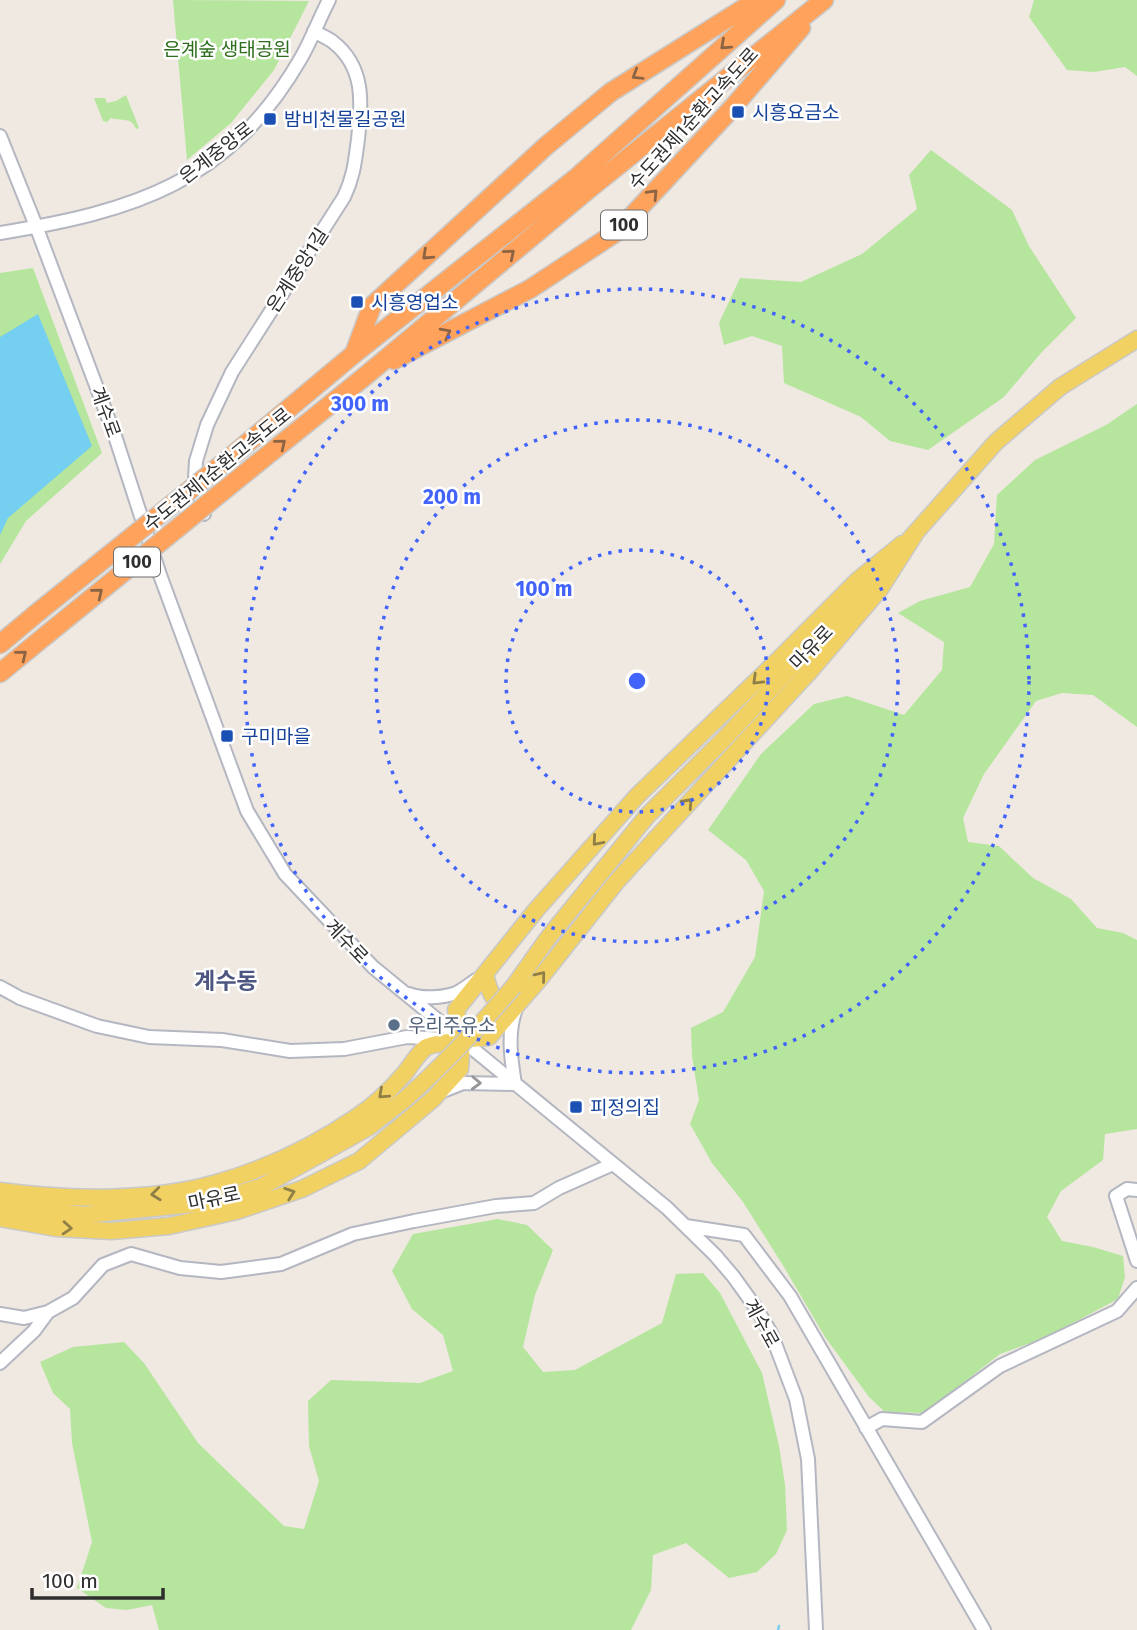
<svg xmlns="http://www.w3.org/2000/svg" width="1137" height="1630" font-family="'Fira Sans','Noto Sans KR',sans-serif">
<rect width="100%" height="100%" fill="#efe9e1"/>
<path fill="#b6e59e" d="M173 0 309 1 274 70 231 123 187 160Z
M1034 0H1137V76L1125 67 1094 72 1067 70 1029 17Z
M126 95 139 128 136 129C131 116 122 122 111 118L107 122 103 121 94 98H105L107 103 116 101Z
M931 150 1012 210 1029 246 1076 318 1041 353 1004 397 928 450 890 441 861 417 784 383 782 346 752 336 724 345 719 323 740 278 801 282 862 254 917 209 909 175Z
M33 268 102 453 26 521 0 564V273Z
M1137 404V727L1093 695 1062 693 1036 701 984 774 963 818 968 842 999 846 1033 878 1071 899 1097 928 1123 933 1137 940V1129L1105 1134 1103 1160 1061 1191 1047 1217 1062 1241 1093 1247 1123 1256 1125 1277 1118 1299 1047 1337 1000 1354 925 1413 885 1412 869 1397 825 1337 784 1267 743 1202 712 1163 690 1124 699 1100 692 1056 691 1028 723 1012 755 957 764 891 746 860 708 830 761 754 814 704 847 696 904 715 942 670 944 642 898 613 920 601 970 587 994 544 997 495 1035 460 1106 425Z
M498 1219 527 1225 553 1250 535 1295 523 1347 543 1372 575 1370 662 1323 676 1274 703 1273 720 1293 762 1373 779 1446 785 1485 787 1530 776 1554 757 1572 729 1578 686 1543 653 1555 651 1590 631 1630H159L152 1605 127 1610 106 1608 77 1588 92 1542 72 1443 70 1409 53 1393 40 1362 73 1347 124 1342 144 1363 198 1443 284 1526 304 1529 319 1481 309 1446 308 1401 331 1380 420 1383 453 1371 443 1335 412 1309 392 1271 413 1234Z"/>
<path fill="#75cff0" d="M38 314 92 446 8 518 0 535V337Z"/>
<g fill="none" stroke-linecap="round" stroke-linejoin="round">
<path stroke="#75cff0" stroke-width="2.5" d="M778 1630 779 1626"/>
<g stroke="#b4b7c1" stroke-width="16">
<path id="minor" d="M0 136 36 226 115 436 160 575 247 811 285 874 373 967 667 1208 715 1255 733 1276 756 1308 771 1333 796 1399 808 1459 816 1630
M0 233C134 211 229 183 301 58 312 39 319 19 329 0
M204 514 195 478 196 461 207 425 232 372 344 197C354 176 355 161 358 139 362 103 365 67 333 42 328 38 320 35 314 31
M0 987 20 998 97 1026 149 1037 222 1040 290 1051 344 1049 407 1037 444 1039
M409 994C421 999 443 998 456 993 463 990 470 984 476 980
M443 1091 463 1083 515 1084C511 1059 507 1033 516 1009
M1137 1190 1127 1189 1116 1196 1137 1261
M686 1226 744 1235 790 1296 984 1630
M0 1314 24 1318 48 1312 73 1298 103 1265 131 1254 180 1268 221 1272 281 1264 353 1234 414 1221 496 1206 534 1203 559 1188 613 1164
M0 1363 34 1331 48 1312
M866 1428 882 1419 922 1422 1000 1366 1117 1311 1137 1288"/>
</g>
<g stroke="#c9c9c9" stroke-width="19">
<path id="major" d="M909 540 996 442 1060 387 1137 339
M485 974C489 990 492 1007 513 1003
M514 986 548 938 647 816 725 738 876 577
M0 1191C66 1200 148 1202 213 1184 264 1170 314 1146 358 1116 375 1105 392 1088 405 1073 411 1065 418 1054 425 1048 432 1043 453 1042 462 1040L456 1010 536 910 637 796 775 663 858 580 902 544
M0 1204 28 1209 84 1215 213 1202 263 1186 369 1127 404 1100
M0 1218 56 1228 111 1231 169 1226 237 1211 302 1189 359 1161 433 1099 460 1069 462 1040 489 1037 537 982 617 881 810 671 880 589 915 534"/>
</g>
<g stroke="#c9c9c9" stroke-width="21">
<path id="highway" d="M354 354 372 306 546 146 611 92 757 0
M394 360 530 289 618 231 733 107 801 28
M221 465 354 354 576 178 776 0
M228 487 364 377 589 189 824 0
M0 644 37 613
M0 673 45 636"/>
</g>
<use href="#minor" stroke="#fff" stroke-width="12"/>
<use href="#major" stroke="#f2d163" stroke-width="16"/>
<use href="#highway" stroke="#ffa35c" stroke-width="18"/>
<g stroke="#c9c9c9" stroke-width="19" stroke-linecap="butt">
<path id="major-bridge" d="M404 1100C444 1065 479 1027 514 986"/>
</g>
<g stroke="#c9c9c9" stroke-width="21" stroke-linecap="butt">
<path id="highway-bridge" d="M37 613 221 465
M45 636 228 487"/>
</g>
<use href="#major-bridge" stroke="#f2d163" stroke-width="16"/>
<use href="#highway-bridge" stroke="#ffa35c" stroke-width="18"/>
</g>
<defs><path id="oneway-chevron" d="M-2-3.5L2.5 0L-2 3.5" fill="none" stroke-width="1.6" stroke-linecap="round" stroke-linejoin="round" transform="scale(1.75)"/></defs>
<g stroke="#8c6343">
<use href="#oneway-chevron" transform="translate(725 45) rotate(138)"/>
<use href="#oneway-chevron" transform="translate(637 75) rotate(148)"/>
<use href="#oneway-chevron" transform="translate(653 194) rotate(-47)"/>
<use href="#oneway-chevron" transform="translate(510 254) rotate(-40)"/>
<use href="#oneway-chevron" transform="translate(427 255) rotate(137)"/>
<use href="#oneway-chevron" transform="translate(446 333) rotate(-28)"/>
<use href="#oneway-chevron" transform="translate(281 444) rotate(-39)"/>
<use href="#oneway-chevron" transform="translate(98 593) rotate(-39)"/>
<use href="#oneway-chevron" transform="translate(22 655) rotate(-39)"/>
</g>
<g stroke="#908048">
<use href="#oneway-chevron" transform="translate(757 680) rotate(136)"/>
<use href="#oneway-chevron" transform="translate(688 803) rotate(-48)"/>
<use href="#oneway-chevron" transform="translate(597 841) rotate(131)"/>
<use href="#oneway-chevron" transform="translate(541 976) rotate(-51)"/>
<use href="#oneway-chevron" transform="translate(383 1094) rotate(138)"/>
<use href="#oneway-chevron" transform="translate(290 1193) rotate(-19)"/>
<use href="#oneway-chevron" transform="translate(156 1194) rotate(174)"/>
<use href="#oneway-chevron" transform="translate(67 1228) rotate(4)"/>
</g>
<use stroke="#969696" href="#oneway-chevron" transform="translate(476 1083) rotate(2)"/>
<g fill="none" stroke="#4264fb" stroke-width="3.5" stroke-dasharray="3.5 7">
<circle cx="637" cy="681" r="131"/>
<circle cx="637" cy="681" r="261"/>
<circle cx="637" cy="681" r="392"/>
</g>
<g fill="#1a4fb4" stroke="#fff" stroke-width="2.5">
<rect x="731" y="105" width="14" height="14" rx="3.5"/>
<rect x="263" y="112" width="14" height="14" rx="3.5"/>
<rect x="350" y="295" width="14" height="14" rx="3.5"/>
<rect x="220" y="729" width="14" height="14" rx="3.5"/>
<rect x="569" y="1100" width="14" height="14" rx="3.5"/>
</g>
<circle fill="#5c6f8a" stroke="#fff" stroke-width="2.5" cx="394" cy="1025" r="7"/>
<g text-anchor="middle" stroke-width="5" stroke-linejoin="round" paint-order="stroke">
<g fill="#fff" stroke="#6d6d6d" stroke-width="2">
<rect x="601" y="210.5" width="46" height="29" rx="5"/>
<rect x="114" y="547.5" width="46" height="29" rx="5"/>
</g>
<g font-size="18" font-weight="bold" fill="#2e2e2e">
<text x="624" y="231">100</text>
<text x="137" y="568">100</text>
</g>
<g font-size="19" fill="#2c6e1b" stroke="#fff">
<text x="227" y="56">은계숲 생태공원</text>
</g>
<g font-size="19" fill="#164399" stroke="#fff" text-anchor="start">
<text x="752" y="119">시흥요금소</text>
<text x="284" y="126">밤비천물길공원</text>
<text x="371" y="309">시흥영업소</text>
<text x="241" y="743">구미마을</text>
<text x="590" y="1114">피정의집</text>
</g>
<g font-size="19" fill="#2e2e2e" stroke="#fff">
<text transform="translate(693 118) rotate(-48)" y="7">수도권제1순환고속도로</text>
<text transform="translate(216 152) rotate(-38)" y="7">은계중앙로</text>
<text transform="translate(297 270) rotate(-57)" y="7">은계중앙1길</text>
<text transform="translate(106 412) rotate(70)" y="7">계수로</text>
<text transform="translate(217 469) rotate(-39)" y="7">수도권제1순환고속도로</text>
<text transform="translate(811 647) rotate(-46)" y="7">마유로</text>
<text transform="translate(347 941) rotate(46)" y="7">계수로</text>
<text transform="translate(214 1198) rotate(-12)" y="7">마유로</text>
<text transform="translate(762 1323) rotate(61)" y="7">계수로</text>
</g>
<g font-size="19" fill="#4e5e75" stroke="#fff" text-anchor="start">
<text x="408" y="1032">우리주유소</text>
</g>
<g font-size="23" font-weight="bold" fill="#4d5680" stroke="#fff">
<text x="226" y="989">계수동</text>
</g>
</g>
<circle cx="637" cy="681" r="10" fill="#4264fb" stroke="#fff" stroke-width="3.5"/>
<g font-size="21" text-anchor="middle" font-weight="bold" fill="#4264fb" stroke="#fff" stroke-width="5" stroke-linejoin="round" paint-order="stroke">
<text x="360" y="411">300 m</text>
<text x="452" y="504">200 m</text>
<text x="544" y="596">100 m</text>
</g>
<path d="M32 1588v10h131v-10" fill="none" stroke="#2e2e2e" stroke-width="3.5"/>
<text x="42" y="1588" font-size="21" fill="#2e2e2e" stroke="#ffffff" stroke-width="5" paint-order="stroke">100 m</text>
</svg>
